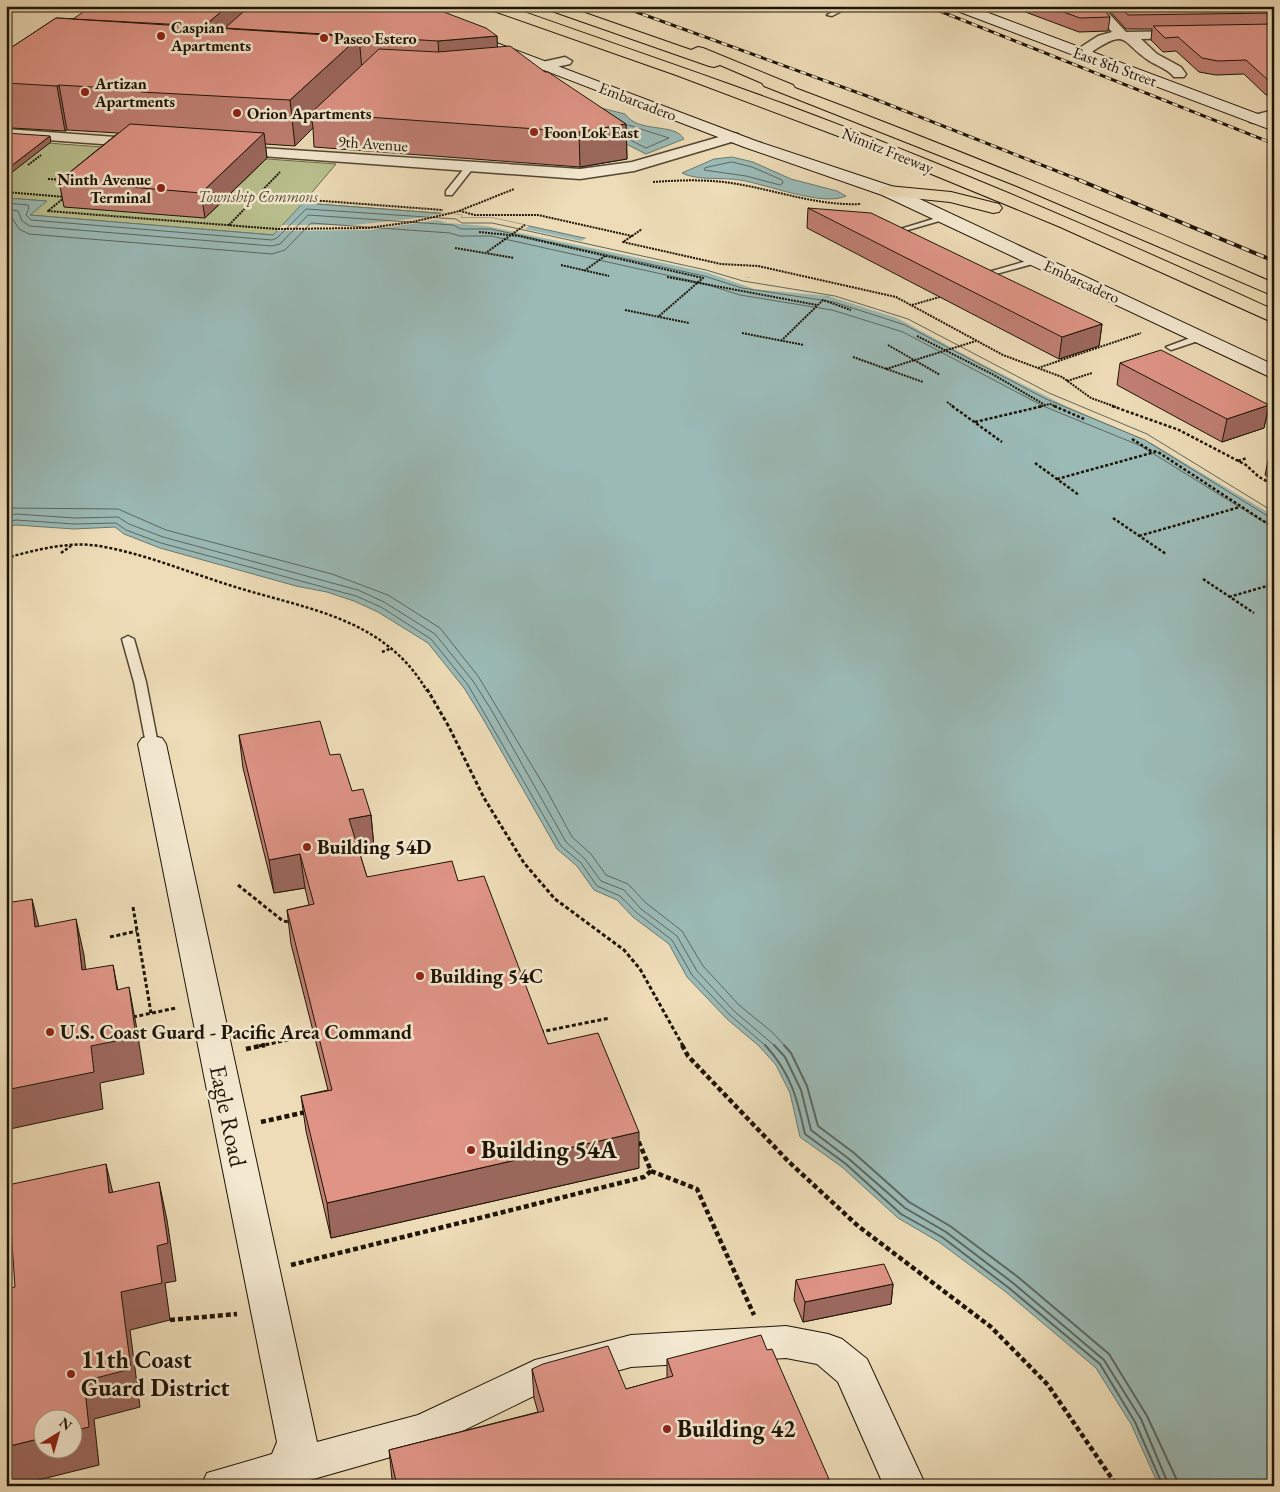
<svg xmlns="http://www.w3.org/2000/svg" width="1280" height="1492" font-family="'EB Garamond',serif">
<rect width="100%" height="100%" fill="#eddcb7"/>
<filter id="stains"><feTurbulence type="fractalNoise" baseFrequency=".004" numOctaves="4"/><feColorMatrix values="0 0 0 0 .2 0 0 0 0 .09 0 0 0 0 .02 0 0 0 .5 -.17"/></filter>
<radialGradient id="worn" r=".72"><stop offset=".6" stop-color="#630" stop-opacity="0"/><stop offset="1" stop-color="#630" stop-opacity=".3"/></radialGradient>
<path fill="#b9c08e" stroke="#6c6a4a" d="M6 140 336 164 303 203 452 214 273 235 29 215 46 201 6 198Z"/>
<path fill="#9bbab6" stroke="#697870" d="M593 106 625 114C639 134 674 122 684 139L646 154 626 144Z
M732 157 753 162 791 179 837 191 846 196C823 207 766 184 740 180 722 177 698 181 682 173L714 159Z
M6 198 47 201 30 215 273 235 303 203 462 215 461 218H493L707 265 744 277 910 314 1274 506V1486H1159L1131 1424 1096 1368 1006 1292 939 1242 898 1218 842 1167 800 1137 790 1093 776 1065 759 1046 727 1019 687 977 669 944 633 917 617 900 594 890 577 866 557 849 482 717 464 688 428 643 378 612 354 601 327 592 296 586 160 548 124 534 115 527 74 529 16 525 6 527Z"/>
<path fill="#eddcb7" d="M444 213 462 215 461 218H493L529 226 525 229 581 241 588 237 723 267 749 278 753 276 836 291 838 289 911 312 957 338 1029 373 1063 393 1151 427 1274 503V516L1153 444 1066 406 982 364 897 318 828 296 754 289 706 272 486 226 447 223 437 220 370 230 277 231 282 225H354L419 218Z"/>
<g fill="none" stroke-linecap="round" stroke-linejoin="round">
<path stroke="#5c675e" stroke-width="1" d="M628 125 669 138 646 148 628 139
M732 162 752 167 782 180 783 183 780 185 746 176 704 170 705 168Z
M6 203 28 205 29 208 26 215 31 220 272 240 277 238 306 209 456 219 462 223H492L706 270 743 281 835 296 908 319 1049 393 1147 434 1269 509 1274 510
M6 209 18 211 22 221 30 226 272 246 280 244 308 215 453 225 461 229H491L704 276 742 288 834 302 905 325 1046 399 1145 440 1266 515 1274 516
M6 217 12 218 19 229 29 234 272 254 285 250 311 223 450 233 460 236H491L702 283 740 295 832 310 903 332 1043 406 1141 446 1262 521 1274 524
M6 508 118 509 166 530 332 574 388 595 440 628 478 676 546 789 572 837 591 854 606 875 628 884 646 903 682 931 703 966 739 1005 772 1032 785 1046
M6 516 16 514 75 518 118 517 129 524 163 537 358 590 384 602 435 634 473 681 492 711 566 842 585 859 601 881 624 890 641 909 677 936 697 971 734 1011 775 1046
M6 522 16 520 74 524 116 523 126 530 161 543 356 596 381 607 431 639 468 685 561 846 581 863 597 886 620 896 637 913 672 940 692 975 730 1015 766 1046"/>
<path stroke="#5c675e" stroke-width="2" d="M765 1045C791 1073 797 1098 805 1134L846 1164 901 1214 942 1237 1009 1288 1100 1364 1135 1422 1163 1486
M774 1045 785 1057 801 1090 811 1130 849 1159 905 1208 946 1232 1013 1283 1104 1360 1141 1419 1169 1486
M784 1045 791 1053 807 1086 818 1126 854 1153 909 1202 950 1226 1018 1277 1109 1354 1147 1416 1176 1478 1177 1486"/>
<g stroke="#524632" stroke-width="3">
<path id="lane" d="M843 6H851L832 16 827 15Z
M467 165 474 167 452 195H446V191Z
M943 216 950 218 901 232 897 230Z
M1037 258 1041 260 1040 262 989 276 985 273Z
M1201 334 1204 335V339L1171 350 1166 347Z
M128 636 134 639 146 682 158 744 152 748 146 744 134 682 122 639Z"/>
</g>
<g stroke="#524632" stroke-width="3">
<path id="street" d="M1089 6H1102L1126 32 1191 31 1192 34 1186 38 1141 39 1157 54 1181 67 1186 74 1184 77H1174C1168 69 1157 66 1148 60 1121 42 1128 28 1093 51L1092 59H1082L1079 50 1081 47 1098 36 1112 32Z
M565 57 572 61 570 64 520 75 513 71 515 68Z
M1274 110V118L1255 123 1250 122 1248 119 1250 116Z
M6 129 143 139 148 140 150 143 148 146 143 147 6 137Z
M733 133 738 134 740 137 738 140 634 171 580 179 233 154 228 153 226 150 228 147 233 146 580 169 632 162Z"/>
</g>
<g stroke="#1e1406" stroke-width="2">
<path id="secondary" d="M950 6H970L1274 120V131L952 9Z
M494 42 756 141 894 187 1274 365V379L882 195 744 147 489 49 487 46 489 43Z
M152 736 162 738 166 744 317 1442 418 1415 535 1360 631 1335 786 1326 828 1334 842 1339 867 1359 926 1486H884L838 1382 817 1364 786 1358 631 1367 544 1391 440 1442 426 1447 310 1480 309 1486H201L207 1473 272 1454 277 1442 138 744 142 738Z"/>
</g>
<g stroke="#1e1406" stroke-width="2">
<path id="highway" d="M486 6H507C599 39 692 70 784 104 950 166 1113 236 1274 310V323L1058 226 846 139 676 75 488 9Z
M544 6H565L691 50 698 47 703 48 793 85 795 88C957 149 1116 214 1274 283V296L1017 186 764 86 762 83 720 65 714 67 709 66 546 9Z
M888 186 951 192 999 204 1002 208 999 212 993 213 950 202 882 195 879 191 882 187Z"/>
</g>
<path stroke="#1e1406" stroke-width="2" stroke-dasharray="2 1" stroke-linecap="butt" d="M28 165 41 155
M48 179 65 180
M653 182C681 180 709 179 737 184 779 191 818 206 861 204
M6 192 65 197 48 211 277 229 368 228 412 222 460 211 475 215H538L632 236 623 242 721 264 758 266 896 297 1003 355 1062 377 1091 398 1116 407
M230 194 443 210
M459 211 514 189
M229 225 280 172
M479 232 519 236 703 278 658 317
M632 236 642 229
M455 248 514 258
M487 252 525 225
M561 265 609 276
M584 271 605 256
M667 277 817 305
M912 305 943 296
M625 310 689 323
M742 333 804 345
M917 336 994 375 1045 405
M781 341 823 300 851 310
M888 345 940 375
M853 357 923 382
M1038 368 1141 333
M886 369 976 341
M1067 381 1092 373
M947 402 954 407
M1038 407 1050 404 1057 407"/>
<path stroke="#1e1406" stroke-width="2.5" stroke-dasharray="3 2" stroke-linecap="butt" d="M952 406 1002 442
M1054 406 1084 419
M1112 406 1179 430 1246 465 1259 477 1274 485
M975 422 1043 406
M1132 439 1151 451 1158 452 1274 528
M1238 461 1247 458
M1035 463 1079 495
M1057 479 1155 452
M1113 518 1166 554
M1139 536 1240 507
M61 553 71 546
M6 558C35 550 69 541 99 546 142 553 185 571 226 584 302 609 383 615 427 691
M1203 579 1254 613
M1229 597 1274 584
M382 652 392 648"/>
<path stroke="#1e1406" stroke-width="3" stroke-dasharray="4 2.5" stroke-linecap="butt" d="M427 689 449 727 484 798 524 863 555 899 624 950 640 969 683 1046
M238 885 283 921 290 922
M133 907 151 1013
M110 937 137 931
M133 1017 176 1008
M540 1032 610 1018
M259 1046 318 1034"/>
<path stroke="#1e1406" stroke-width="4.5" stroke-dasharray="5 3" stroke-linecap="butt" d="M682 1045 688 1056 789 1162 858 1226 991 1327 1048 1385 1117 1486
M246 1049 265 1045
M261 1122 306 1112
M651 1171 697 1189 754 1315
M291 1265 644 1177 651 1171 638 1140
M170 1320 237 1314"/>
<use href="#lane" fill="#f3e8d0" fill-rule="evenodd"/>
<use href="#street" fill="#f3e8d0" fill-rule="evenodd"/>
<use href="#secondary" fill="#f3e8d0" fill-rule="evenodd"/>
<use href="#highway" fill="#eddcb7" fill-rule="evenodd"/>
<g stroke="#1e1406" stroke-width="3">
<path id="rail-far1" d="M620 6 867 96 1082 181
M927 6 1274 144"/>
</g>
<g stroke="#1e1406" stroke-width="4">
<path id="rail" d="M1079 180 1274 261"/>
</g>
<use href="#rail-far1" stroke="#f3e8d0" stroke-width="2" stroke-dasharray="6" stroke-linecap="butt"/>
<use href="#rail" stroke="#f3e8d0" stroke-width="2.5" stroke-dasharray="8" stroke-linecap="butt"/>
</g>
<path fill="#c07f73" stroke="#1e1406" d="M1016 6H1101L1110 17 1108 31 1079 32 1020 10Z
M1105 6H1274V95H1266L1244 74 1216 75 1199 72 1176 51 1163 52 1151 40 1152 29H1126Z
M56 18 497 36V47L545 72 626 124 627 159 580 167 314 147 313 128 295 146 265 144 267 158 205 218 64 207 59 181 118 133 67 130 65 131 12 128V125H6V51Z
M808 208 1102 324 1099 346 1059 359 807 228Z
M1120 363 1269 405 1264 428 1222 442 1117 385Z
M1274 433V480L1265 475Z
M239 735 330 755 352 791 371 815 374 848 359 851 367 877 458 881 548 1044 639 1168 331 1238 306 1131 301 1096 328 1090 291 944 287 910 309 905 305 888 274 893 243 768Z
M796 1280 893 1284 891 1304 803 1322 794 1300Z
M667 1359 832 1486H394L392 1479 389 1450 538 1412 534 1398 532 1369 626 1389 667 1378Z"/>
<path fill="#9c685e" stroke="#1e1406" d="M228 6H335L226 42 208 58 204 26Z
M497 36 498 68 440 73 438 41Z
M359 37 363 80 311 113 313 128 295 146 290 100Z
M59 85 67 130 65 131 57 86Z
M626 124 627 159 580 167 579 132Z
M264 133 267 158 205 218 201 193Z
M50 136 51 142 6 177V170Z
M1102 324 1099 346 1059 359 1062 337Z
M1269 405 1264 428 1222 442 1227 419Z
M371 815 374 848 353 852 349 819Z
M300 854 305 888 274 893 269 860Z
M32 899 41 935 35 927Z
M76 919 84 955 90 1007 82 970Z
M113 965 120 1001 117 990Z
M129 987 136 1024 144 1074 100 1083 103 1109 10 1129 6 1113V1090L91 1046Z
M639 1132V1168L331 1238 327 1203Z
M106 1164 115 1202 109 1193Z
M159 1182 167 1220 176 1281 165 1283 170 1320 130 1330 140 1407 94 1419 99 1465 14 1486H11L6 1470V1447L42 1438V1450H72V1431L84 1381 121 1292Z
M893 1284 891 1304 803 1322 805 1302Z"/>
<path fill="#df9486" stroke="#1e1406" d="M92 6H228L204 26 73 19Z
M250 6H428L486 28 497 36 438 41 225 28Z
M1047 6H1101L1110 17 1080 18Z
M1119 6H1274V13L1128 15Z
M56 18 359 37 290 100 141 92 142 90 59 85 57 86 6 83V51Z
M1274 24V81H1269L1246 60 1218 61 1202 58 1178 37 1165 38 1153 26Z
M510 46 545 72H548L626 124 579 132 311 113 379 49 438 52Z
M130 124 264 133 201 193 59 181Z
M6 133 50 136 6 170Z
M808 208 871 213 1102 324 1062 337Z
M1161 350 1269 405 1227 419 1120 363Z
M320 721 330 755 340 754 352 791 363 789 371 815 349 819 367 877 452 861 458 881 484 876 548 1044 598 1033 639 1132 327 1203 301 1096 332 1090 287 910 314 904 300 854 269 860 239 735Z
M32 899 35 927 76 919 82 970 113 965 117 990 129 987 136 1037 91 1046 94 1072 6 1090V903Z
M106 1164 109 1193 159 1182 168 1243 157 1246 162 1283 121 1292 131 1369 84 1381 89 1427 72 1431V1420H42V1438L6 1447V1289L15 1287 8 1185Z
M884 1264 893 1284 805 1302 796 1280Z
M761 1335 767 1350 772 1349 832 1486H397L389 1450 544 1411 532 1369 543 1364 608 1346 626 1389 673 1376 667 1359Z"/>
<g fill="#8f2418" stroke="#f3e8d0" stroke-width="2">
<circle cx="161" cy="36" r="5"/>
<circle cx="324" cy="38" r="5"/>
<circle cx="85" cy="92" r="5"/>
<circle cx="237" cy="113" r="5"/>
<circle cx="534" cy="132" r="5"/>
<circle cx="161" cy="188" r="5"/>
<circle cx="307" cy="847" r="5"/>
<circle cx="420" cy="976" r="5"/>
<circle cx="50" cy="1032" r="5"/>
<circle cx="471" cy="1150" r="5"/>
<circle cx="71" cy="1374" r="5"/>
<circle cx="667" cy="1429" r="5"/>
</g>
<g text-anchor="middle" stroke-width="5" stroke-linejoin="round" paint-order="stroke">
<g font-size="16" font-weight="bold" fill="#1e1406" stroke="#f3e8d0" text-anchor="start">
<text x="171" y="33">Caspian<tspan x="171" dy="18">Apartments</tspan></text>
<text x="334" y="44">Paseo Estero</text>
<text x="95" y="89">Artizan<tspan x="95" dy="18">Apartments</tspan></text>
<text x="247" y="119">Orion Apartments</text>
<text x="544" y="138">Foon Lok East</text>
<text x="151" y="185" text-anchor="end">Ninth Avenue<tspan x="151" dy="18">Terminal</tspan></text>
</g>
<g font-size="16" fill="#1e1406" stroke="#f3e8d0">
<text transform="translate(1115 66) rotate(20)" y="6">East 8th Street</text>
<text transform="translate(638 101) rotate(21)" y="6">Embarcadero</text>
<text transform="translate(373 143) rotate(4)" y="6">9th Avenue</text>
<text transform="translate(888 150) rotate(22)" y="6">Nimitz Freeway</text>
<text transform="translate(1082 281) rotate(25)" y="6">Embarcadero</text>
</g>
<g font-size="16" font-style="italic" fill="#545036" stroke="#f3e8d0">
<text x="258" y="202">Township Commons</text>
</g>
<g font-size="20" font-weight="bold" fill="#1e1406" stroke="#f3e8d0" text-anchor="start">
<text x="317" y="854">Building 54D</text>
<text x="430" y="983">Building 54C</text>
<text x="60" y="1039">U.S. Coast Guard - Pacific Area Command</text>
</g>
<g font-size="24" fill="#1e1406" stroke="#f3e8d0">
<text transform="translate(228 1116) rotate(78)" y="8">Eagle Road</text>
</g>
<g font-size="24" font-weight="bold" fill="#1e1406" stroke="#f3e8d0" text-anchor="start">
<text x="481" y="1158">Building 54A</text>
<text x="81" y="1368">11th Coast<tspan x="81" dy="28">Guard District</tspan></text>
<text x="677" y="1437">Building 42</text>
</g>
</g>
<rect width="1280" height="1492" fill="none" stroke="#eddcb7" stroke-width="25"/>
<rect x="8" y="8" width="1265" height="1477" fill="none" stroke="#1e1406" stroke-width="2.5"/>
<rect x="12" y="12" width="1255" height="1467" fill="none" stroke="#1e1406"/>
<g transform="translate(58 1434) rotate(37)"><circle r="24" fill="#f3e8d0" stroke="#9e937f"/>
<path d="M0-4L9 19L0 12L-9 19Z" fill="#8f2418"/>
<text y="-8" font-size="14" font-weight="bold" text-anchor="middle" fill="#1e1406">N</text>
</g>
<rect width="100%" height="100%" filter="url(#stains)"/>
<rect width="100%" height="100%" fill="url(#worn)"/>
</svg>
